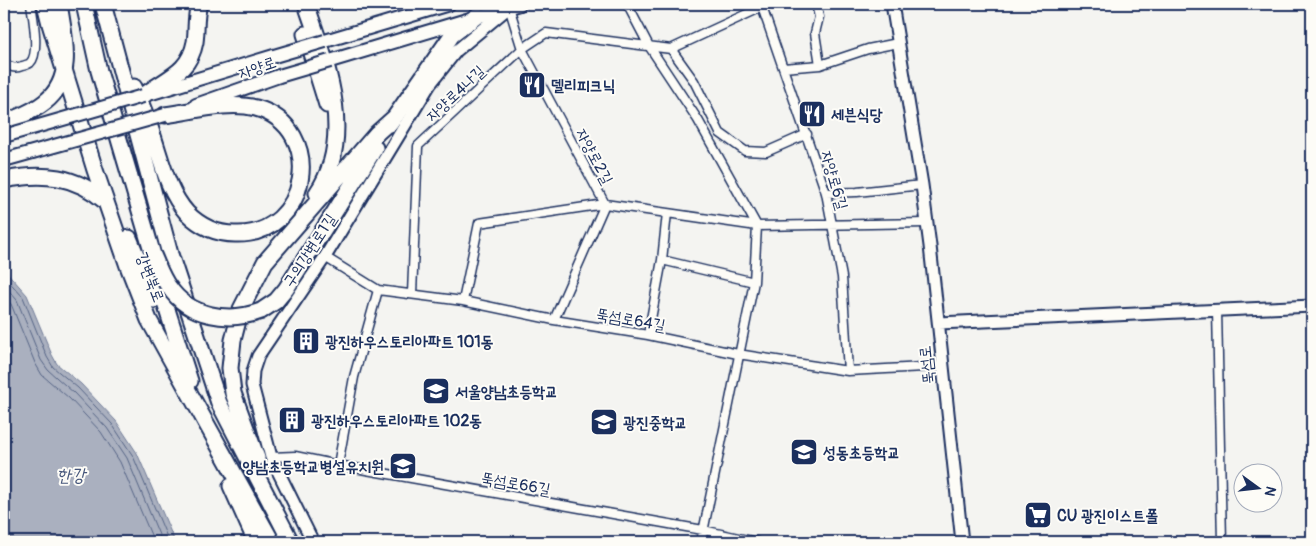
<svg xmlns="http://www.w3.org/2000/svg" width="1316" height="546" font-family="Pangolin,'Poor Story',sans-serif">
<rect width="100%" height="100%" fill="#f4f4f1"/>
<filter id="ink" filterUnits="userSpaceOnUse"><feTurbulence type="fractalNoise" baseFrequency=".02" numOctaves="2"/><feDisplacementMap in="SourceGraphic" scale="10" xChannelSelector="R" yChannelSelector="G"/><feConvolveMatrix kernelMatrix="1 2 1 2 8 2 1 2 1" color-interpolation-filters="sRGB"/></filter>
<g filter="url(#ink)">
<path fill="#aab0bf" stroke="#717c98" d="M4 269 27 295 52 355 57 364 81 384 116 421 137 453 175 542H4Z"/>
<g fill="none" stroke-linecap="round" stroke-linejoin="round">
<path stroke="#546385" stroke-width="1" d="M4 276 23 297 47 357 53 367 78 388 112 424 133 456 169 542
M4 285 17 300 41 360 48 370 74 393 107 428 127 458 162 542
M4 296 11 304 35 363 42 375 69 398 101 432 120 462 154 542"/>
<g stroke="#1b2f5e" stroke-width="11">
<path id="street" d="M627 4 649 46 698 120 757 226 754 282 701 542
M761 4 826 193 842 277 848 371
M816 4 819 17 815 33 820 65
M509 7 522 49 605 204 554 320
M671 49 694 81 720 133 745 151 766 152 807 134
M4 63C10 67 15 69 22 66 23 66 29 64 30 63 40 54 33 17 31 4
M783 68 820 65 868 49 898 43
M826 193 857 192 922 185
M325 257 378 290 463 301 554 320 648 335 738 354 848 371 943 366
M662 260 754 282
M412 294 418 146 522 49 546 33 671 49 762 7
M463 301 479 223 605 204 757 226 927 223
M1217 310 1222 542
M648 335 662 260 667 213
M271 457 295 456 338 465 703 530 757 542
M338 465 354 377 378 290"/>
</g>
<g stroke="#1b2f5e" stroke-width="15">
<path id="secondary" d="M892 4 922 185 930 246 962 542
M939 323 1312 306
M313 542 271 457 252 385 253 371 258 356 325 257 430 84 456 51 508 8"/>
</g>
<g stroke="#1b2f5e" stroke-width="16">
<path id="primary" d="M325 41 449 4
M330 61 520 4
M152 93 274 56
M196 105 279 76"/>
</g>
<g stroke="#1b2f5e" stroke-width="19">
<path id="highway" d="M45 4 50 24 95 170 128 266 149 320 272 542
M84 4 99 71 153 255 155 272 190 381
M103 4 170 254 219 403 291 542
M306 4C326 62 356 136 317 193
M305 34 327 105
M134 87C140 101 146 115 151 130 161 158 167 191 187 213 200 226 216 234 235 234 309 237 328 128 256 108 228 101 194 111 165 115
M143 96C165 78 189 74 195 42 197 29 195 17 199 4
M4 123C18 117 33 112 45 102 76 78 64 36 59 4
M390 124 452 35 478 15
M4 180C42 172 76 175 106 202
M129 238 155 300
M261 311 276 301 286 289 375 148
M257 458 233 393 230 368 233 340 241 309 265 262 377 133 396 116
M231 486 256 542"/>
</g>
<use href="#street" stroke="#fdfcf7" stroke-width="8"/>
<use href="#secondary" stroke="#fdfcf7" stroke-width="11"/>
<use href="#primary" stroke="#fdfcf7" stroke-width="12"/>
<use href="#highway" stroke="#fdfcf7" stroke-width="15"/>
<g stroke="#1b2f5e" stroke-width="16" stroke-linecap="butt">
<path id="primary-bridge" d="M274 56 325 41
M279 76 330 61
M4 136 143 96
M4 160 165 115"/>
</g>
<g stroke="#1b2f5e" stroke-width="19" stroke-linecap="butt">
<path id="highway-bridge" d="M153 255C158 266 162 278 169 287 189 317 229 323 261 311"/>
</g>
<use href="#primary-bridge" stroke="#fdfcf7" stroke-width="12"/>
<use href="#highway-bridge" stroke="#fdfcf7" stroke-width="15"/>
</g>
</g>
<defs>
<g id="restaurant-square" transform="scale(1.4375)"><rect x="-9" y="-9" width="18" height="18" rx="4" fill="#1b2f5e" stroke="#fdfcf7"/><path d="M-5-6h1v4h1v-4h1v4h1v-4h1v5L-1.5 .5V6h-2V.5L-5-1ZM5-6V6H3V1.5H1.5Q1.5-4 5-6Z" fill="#fff"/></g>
<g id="building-square" transform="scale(1.4375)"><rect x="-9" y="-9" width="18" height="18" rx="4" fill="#1b2f5e" stroke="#fdfcf7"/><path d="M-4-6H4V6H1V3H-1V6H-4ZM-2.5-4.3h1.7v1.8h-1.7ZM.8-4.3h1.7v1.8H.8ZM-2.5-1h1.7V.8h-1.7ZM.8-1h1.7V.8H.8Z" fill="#fff"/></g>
<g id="school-square" transform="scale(1.4375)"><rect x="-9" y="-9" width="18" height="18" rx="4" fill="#1b2f5e" stroke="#fdfcf7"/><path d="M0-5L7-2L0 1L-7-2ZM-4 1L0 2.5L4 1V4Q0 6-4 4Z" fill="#fff"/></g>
<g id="supermarket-square" transform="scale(1.4375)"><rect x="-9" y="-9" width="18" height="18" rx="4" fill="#1b2f5e" stroke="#fdfcf7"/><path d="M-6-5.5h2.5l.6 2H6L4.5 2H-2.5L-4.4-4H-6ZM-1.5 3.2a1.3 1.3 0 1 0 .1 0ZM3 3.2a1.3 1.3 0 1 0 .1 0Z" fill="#fff"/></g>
</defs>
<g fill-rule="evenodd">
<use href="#restaurant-square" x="532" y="85"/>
<use href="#restaurant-square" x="812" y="114"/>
<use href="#building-square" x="306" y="341"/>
<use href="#school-square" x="436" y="391"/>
<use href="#building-square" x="292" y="420"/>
<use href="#school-square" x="604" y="422"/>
<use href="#school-square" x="804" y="452"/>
<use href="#school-square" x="403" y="466"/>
<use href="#supermarket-square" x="1038" y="515"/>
</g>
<g text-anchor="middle" stroke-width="4" stroke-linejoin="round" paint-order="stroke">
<g font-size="16" fill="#1b2f5e" stroke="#fdfcf7">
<text transform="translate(257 67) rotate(-19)" y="6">자양로</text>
<text transform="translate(455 93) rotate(-43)" y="6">자양로4나길</text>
<text transform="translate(595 156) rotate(62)" y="6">자양로2길</text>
<text transform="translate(835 180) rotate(74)" y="6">자양로6길</text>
<text transform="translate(309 250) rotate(-57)" y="6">구의강변로1길</text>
<text transform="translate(151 277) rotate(69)" y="6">강변북로</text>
<text transform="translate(631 319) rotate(10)" y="6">뚝섬로64길</text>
<text transform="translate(926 365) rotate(-96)" y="6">뚝섬로</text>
<text transform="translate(516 483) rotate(10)" y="6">뚝섬로66길</text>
</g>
<g font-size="16" font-weight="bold" fill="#1b2f5e" stroke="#fdfcf7" text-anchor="start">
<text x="551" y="91">델리피크닉</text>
<text x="831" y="120">세븐식당</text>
<text x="325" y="347">광진하우스토리아파트 101동</text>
<text x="455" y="397">서울양남초등학교</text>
<text x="311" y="426">광진하우스토리아파트 102동</text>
<text x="623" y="428">광진중학교</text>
<text x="823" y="458">성동초등학교</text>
<text x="384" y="472" text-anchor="end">양남초등학교병설유치원</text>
<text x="1057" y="521">CU 광진이스트폴</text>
</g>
<g font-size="18" font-style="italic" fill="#46567b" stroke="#fdfcf7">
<text x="71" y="481">한강</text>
</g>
</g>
<rect width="1316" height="546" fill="none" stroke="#fdfcf7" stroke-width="20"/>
<rect x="10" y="10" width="1296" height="526" fill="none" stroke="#1b2f5e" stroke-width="2" filter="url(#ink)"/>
<g transform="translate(1258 488) rotate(105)"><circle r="24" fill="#fdfcf7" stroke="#a3aaba"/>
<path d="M0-4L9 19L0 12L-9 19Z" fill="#1b2f5e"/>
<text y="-8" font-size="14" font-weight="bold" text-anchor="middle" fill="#1b2f5e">N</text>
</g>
</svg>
